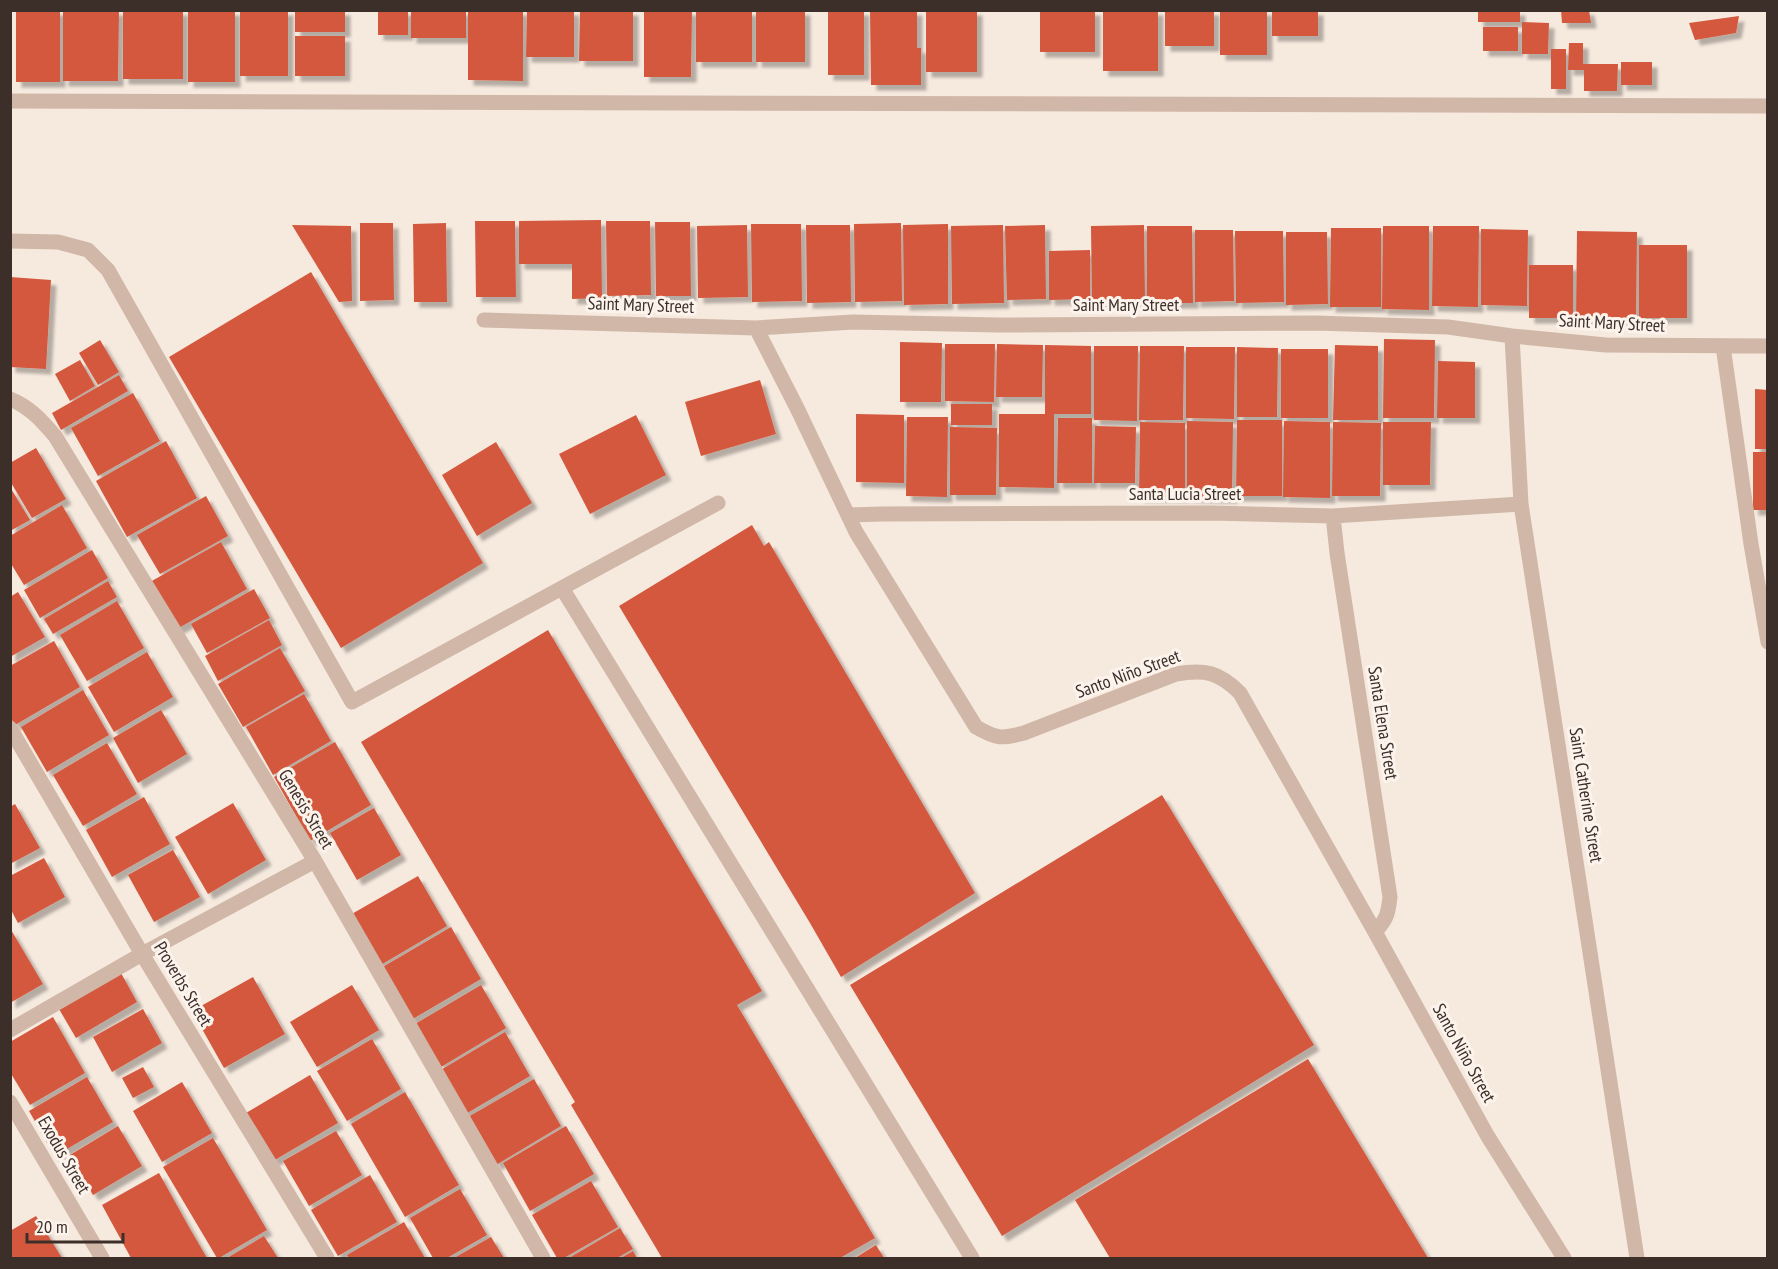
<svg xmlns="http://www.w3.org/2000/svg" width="1778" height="1269" font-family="'PT Sans Narrow',sans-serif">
<defs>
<filter id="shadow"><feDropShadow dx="5.5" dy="5.5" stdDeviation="1.5" flood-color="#0004"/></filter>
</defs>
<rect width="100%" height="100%" fill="#f6e9de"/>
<path fill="#d4583e" filter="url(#shadow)" d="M16 10H60V82H16Z
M63 10H119L118 81H63Z
M123 10H183V79H123Z
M188 10H235V82H188Z
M240 10H288V76H240Z
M295 10H345V32H295Z
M378 10H408V35H378Z
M411 10H466V38H411Z
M468 10H523V81L468 80Z
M527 10H574V57H526Z
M580 10H633V61H579Z
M644 10H692L691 77H644Z
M696 10H752V62H696Z
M756 10H805V62H756Z
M828 10H864V75H828Z
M870 10H917V48H921V85H871Z
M926 10H977V72H926Z
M1040 10H1095V52H1040Z
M1103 10H1158V71H1103Z
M1165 10H1214V46H1165Z
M1220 10H1267V55H1220Z
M1272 10H1318V36H1272Z
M1478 10H1520V22H1478Z
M1561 10H1589L1591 23H1562Z
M1739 16 1736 33 1695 40 1689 23Z
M1522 22 1549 23 1548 54H1522Z
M1483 27H1518V51H1483Z
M295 36H345V76H295Z
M1569 43H1583V64H1618L1617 91H1584V70H1568Z
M1551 49H1566V89H1551Z
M1621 62H1652V85H1621Z
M601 220 602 298 572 299V264H519V221Z
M475 221H515L516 297H476Z
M606 221H650L651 295 607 296Z
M655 222H690L691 296H656Z
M360 223H393L394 300 360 301Z
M446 223 447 302H414L413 224Z
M901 223 902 301 855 302 854 224Z
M751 224H801L802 301 752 302Z
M948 224V304L904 305 903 225Z
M292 225 351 226 352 301 339 302Z
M747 225 748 297 698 298 697 226Z
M806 225H850L851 302 807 303Z
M1003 225 1004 303 952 304 951 226Z
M1045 225 1046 299 1007 300 1005 226Z
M1144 225 1145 302 1092 303 1091 226Z
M1147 226H1192L1193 303H1147Z
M1383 226H1429V310L1382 309Z
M1433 226H1479L1478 307 1432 306Z
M1331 228H1381V307H1330Z
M1481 229 1528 230 1527 306 1481 305Z
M1195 230H1233L1234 301 1195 302Z
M1235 231H1283L1284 302 1236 303Z
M1577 231 1637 232 1636 321H1576Z
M1286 232H1327L1328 304 1286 305Z
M1639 245H1687V318H1639Z
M1090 250V299L1049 300V251Z
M1529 265H1573V318H1529Z
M311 272 483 563 341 648 169 357Z
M10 277 51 280 46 369 10 367Z
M1384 339 1435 340 1434 418H1383Z
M100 340 119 372 98 385 79 353Z
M900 342 942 343 941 402H900Z
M945 344H995L994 402 945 401Z
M997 344 1043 345 1042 397H996Z
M1045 345 1091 346V414H1054V488L999 487V414H1045Z
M1335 345 1378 346V420H1333Z
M1094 346H1138L1137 421 1094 420Z
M1140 346H1184L1183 420H1139Z
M1186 347H1235L1234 419 1186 418Z
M1237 347 1278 348 1277 417H1237Z
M1281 349H1328V418H1281Z
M80 360 95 386 70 401 55 374Z
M1438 361 1475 362V418H1437Z
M119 375 128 391 61 430 52 413Z
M760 380 776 434 701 456 685 402Z
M1755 389 1768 390V449H1755Z
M133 393 160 441 98 476 71 428Z
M951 404H992V425H951Z
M856 414 904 415V483L856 482Z
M636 415 666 475 590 514 559 454Z
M907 417H948L947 497 906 496Z
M1058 418H1092V483H1057Z
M1237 420H1282V496H1236Z
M1187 421 1233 422 1232 498 1187 497Z
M1284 421 1330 422V498L1283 497Z
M1140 422 1185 423V497H1139Z
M1333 422 1381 423 1380 496H1332Z
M1383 422H1431L1430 485H1383Z
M1095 426 1136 427 1135 483H1094Z
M950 427 997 428 996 495H950Z
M166 441 197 498 127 537 96 481Z
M496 442 532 503 477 536 442 475Z
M36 448 66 499 32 518 10 481V463Z
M1753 452H1768V510H1753Z
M10 487 30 520 10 531Z
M206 496 228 536 160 574 137 535Z
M62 505 87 548 24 585 10 562V536Z
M752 525 764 546 769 542 975 893 841 977 810 923 619 606Z
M221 542 247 589 177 629 150 582Z
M92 550 108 578 40 618 24 590Z
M108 581 117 597 53 634 44 619Z
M254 589 270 618 207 653 191 624Z
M18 592 45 637 10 657V597Z
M117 601 144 648 87 681 60 635Z
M269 620 282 645 218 681 205 656Z
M548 630 762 991 737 1005 875 1238 840 1258H662L571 1105 575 1102 361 742Z
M54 641 80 687 15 725 10 717V666Z
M280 648 305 691 243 727 218 684Z
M147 652 173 697 114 732 88 687Z
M83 690 109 735 47 772 21 727Z
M304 694 331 741 273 775 246 727Z
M161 710 187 754 138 783 113 738Z
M335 742 371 805 310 841 274 777Z
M107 743 137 794 83 826 53 775Z
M1162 795 1314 1045 1002 1236 850 985Z
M144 797 170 844 112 877 86 830Z
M233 803 266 860 208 894 175 837Z
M15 804 40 848 10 864V807Z
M374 808 401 855 357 880 330 833Z
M173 850 200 897 154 922 128 875Z
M44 858 65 897 18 923 10 908V876Z
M418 876 447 926 379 966 350 915Z
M451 927 481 979 411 1020 381 968Z
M10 928 43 984 10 1003Z
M121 973 137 1002 76 1038 59 1009Z
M253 977 285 1034 224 1068 192 1011Z
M352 985 379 1030 317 1067 290 1022Z
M481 985 506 1028 441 1067 415 1024Z
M143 1009 162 1043 112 1072 93 1037Z
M53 1017 85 1073 30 1105 10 1072V1042Z
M505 1032 530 1076 464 1115 439 1071Z
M372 1039 401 1089 347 1121 317 1071Z
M1308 1059 1428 1258H1110L1075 1200Z
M143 1067 154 1087 133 1098 122 1078Z
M310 1075 338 1123 273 1161 246 1113Z
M87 1077 113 1122 55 1156 29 1111Z
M534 1079 561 1126 496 1165 468 1117Z
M182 1082 212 1133 162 1162 133 1111Z
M405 1092 459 1185 405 1217 351 1124Z
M118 1126 142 1166 93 1195 70 1155Z
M566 1126 594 1174 530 1211 503 1163Z
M336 1131 362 1175 309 1206 283 1161Z
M213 1138 267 1230 219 1258H217L163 1167Z
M159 1173 189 1227 207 1258H131L102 1205Z
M370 1175 397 1222 338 1256 311 1210Z
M591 1181 618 1227 564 1258H557L532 1215Z
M460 1189 487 1235 447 1258H433L410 1218Z
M36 1216 62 1258H10V1231Z
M404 1222 425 1258H349L347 1255Z
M620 1228 633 1249 617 1258H569Z
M264 1236 278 1258H227Z
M491 1237 504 1258H454Z
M876 1245 884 1258H855Z
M633 1251 637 1258H621Z"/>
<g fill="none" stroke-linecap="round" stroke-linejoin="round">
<path stroke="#d0b7a8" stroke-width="15" d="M10 101 1768 106
M10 241 58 242 88 250 108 270 352 702 718 503
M484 320 756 328 853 322 999 325 1315 323 1448 327 1512 336 1606 345 1768 346
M756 328 797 408 856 532 976 727C997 739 1001 739 1024 733L1176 674C1205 669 1219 672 1240 693L1375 932 1487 1135 1564 1258
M1512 336 1521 504 1637 1258
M1723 346 1751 544 1768 642
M10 399C30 407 42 421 55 436L315 861 543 1258
M848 515 882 514 1211 513 1333 516 1521 504
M1333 516 1337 553 1390 897C1388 914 1387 919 1375 932
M562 588 972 1258
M10 728 142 954 327 1258
M10 1030 142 954 315 861
M10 1102 102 1258"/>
</g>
<g text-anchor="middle" stroke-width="6" stroke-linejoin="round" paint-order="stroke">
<g font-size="18" fill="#3c2e29" stroke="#fcf4ec">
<text transform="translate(641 305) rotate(2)" y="6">Saint Mary Street</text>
<text x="1126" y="311">Saint Mary Street</text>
<text transform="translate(1612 323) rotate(3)" y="6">Saint Mary Street</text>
<text x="1185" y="500">Santa Lucia Street</text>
<text transform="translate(1128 674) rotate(-20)" y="6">Santo Niño Street</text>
<text transform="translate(1383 723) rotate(81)" y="6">Santa Elena Street</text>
<text transform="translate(1586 795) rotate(81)" y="6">Saint Catherine Street</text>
<text transform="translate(306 809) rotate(59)" y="6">Genesis Street</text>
<text transform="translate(183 984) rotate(59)" y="6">Proverbs Street</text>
<text transform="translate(1464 1053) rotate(61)" y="6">Santo Niño Street</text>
<text transform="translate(64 1155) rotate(60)" y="6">Exodus Street</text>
</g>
</g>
<rect width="1778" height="1269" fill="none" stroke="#3c2e29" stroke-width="24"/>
<path d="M27 1233v9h96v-9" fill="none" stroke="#3c2e29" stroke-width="3"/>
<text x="36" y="1233" font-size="18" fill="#3c2e29" stroke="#fcf4ec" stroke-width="4.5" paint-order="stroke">20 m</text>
</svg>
